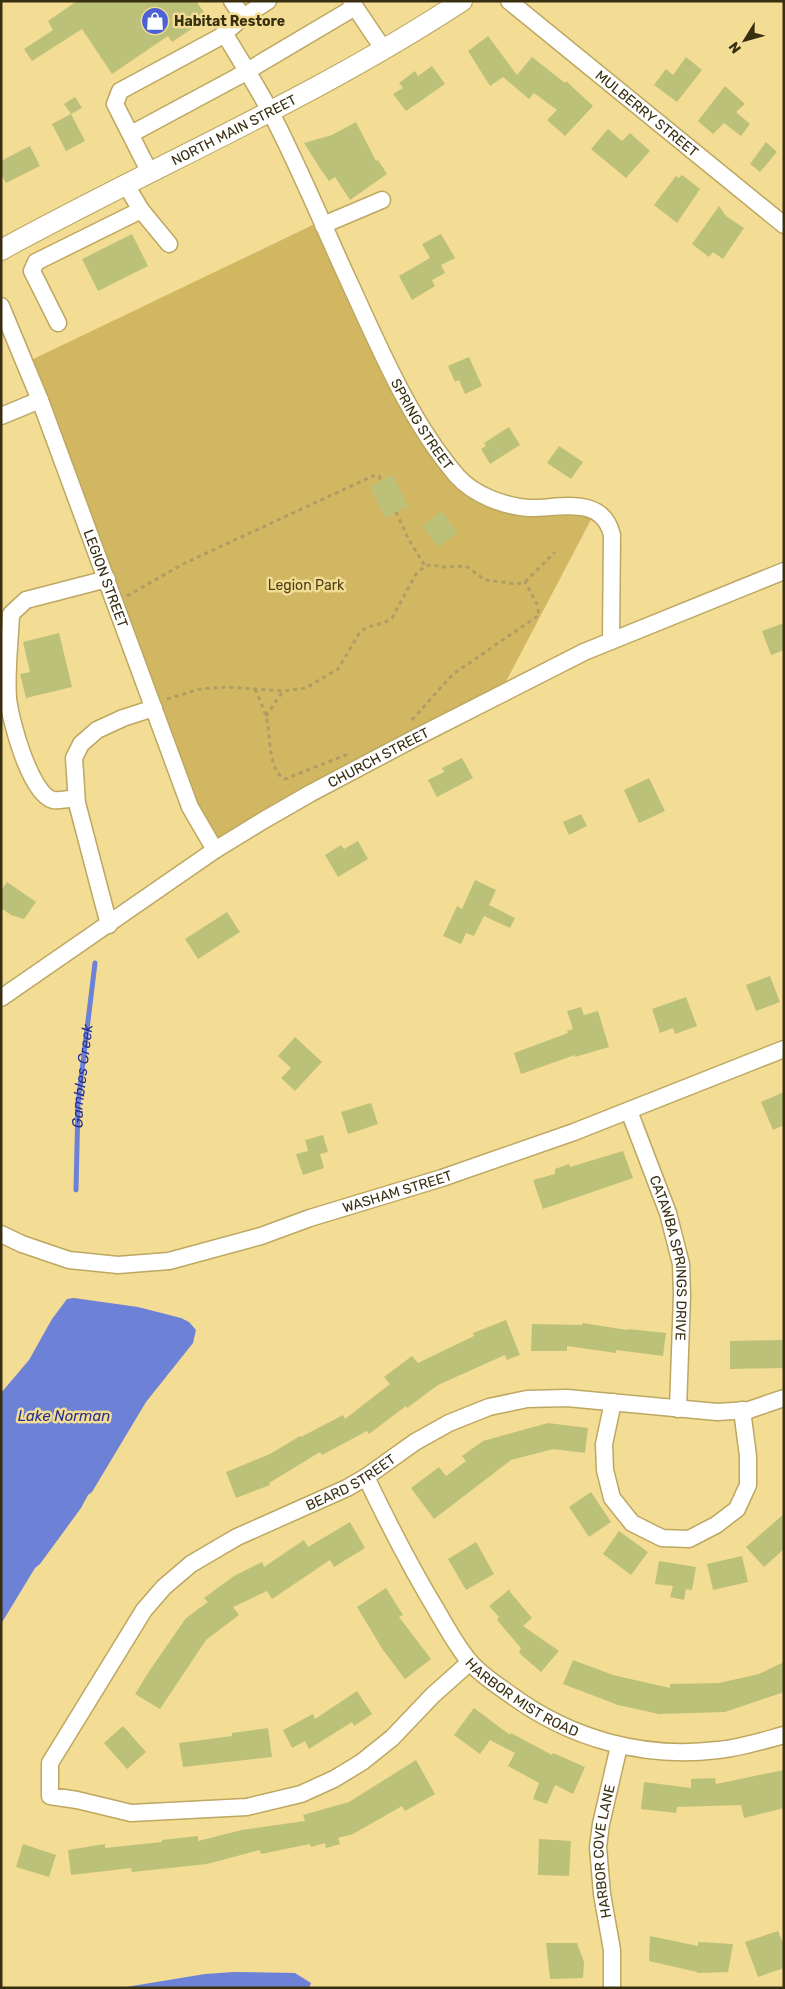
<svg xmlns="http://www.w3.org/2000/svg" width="785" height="1989" font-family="Rubik,sans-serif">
<rect width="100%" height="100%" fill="#f3dc94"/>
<path fill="#d2b763" d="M319 222 381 354 473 490 595 512 501 691 215 850 25 363Z"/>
<path fill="#6d82d6" d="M74 1298 138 1307 181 1318 189 1322 196 1330 193 1343 146 1402 92 1492 88 1495 81 1508 40 1564 35 1568 1 1624V1393L29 1360 52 1319 67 1299Z
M234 1972 295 1973 311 1983 309 1988H120L205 1974Z"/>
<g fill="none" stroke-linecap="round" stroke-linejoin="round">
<path stroke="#6d82d6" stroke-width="5" id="s1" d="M76 1190 78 1104 95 963"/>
</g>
<path fill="#bcc179" d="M77 1H196L208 18 172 42 168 36 112 74 82 29 32 61 24 49 53 30 48 21Z
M488 36 517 75 532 57 565 83 566 81 593 106 565 136 547 120 557 110 534 93 529 99 503 77 490 86 468 51Z
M686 57 702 70 677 102 654 85 666 69 673 75Z
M432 66 445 84 406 111 393 94 403 88 399 83 415 71 418 76Z
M725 86 745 104 736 112 750 124 741 136 724 123 713 134 698 121Z
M75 97 82 108 71 114 64 104Z
M71 114 85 141 66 151 52 124Z
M356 122 376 161 378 160 387 174 350 200 335 177 329 181 321 170 304 143 332 135Z
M608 129 622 141 630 133 650 151 626 178 591 149Z
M766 142 777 152 760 172 750 164Z
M30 146 40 166 6 183 1 174V161Z
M682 175 700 189 677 223 654 205 676 176 679 178Z
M719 206 726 216 744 228 723 259 713 252 709 257 692 244Z
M132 234 148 266 98 291 82 259Z
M441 234 455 258 441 265 445 273 432 280 435 286 412 300 399 276 430 258 422 244Z
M469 357 482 386 465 394 459 380 455 382 448 366Z
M509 427 520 445 490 464 481 449 486 446 484 443Z
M559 446 583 462 571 479 547 463Z
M393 475 408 506 385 518 370 486Z
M442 511 457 533 438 547 422 526Z
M784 623V650L771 655 762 631Z
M59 633 72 687 26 698 20 674 30 672 23 642Z
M462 758 473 778 437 797 428 780 444 772 442 768Z
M649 778 665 811 639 823 624 790Z
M581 814 587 826 569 835 563 822Z
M358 841 368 859 338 877 325 855 341 845 344 849Z
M475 880 496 890 489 905 515 918 510 928 484 916 474 936 466 933 461 944 443 936 457 906 462 909Z
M7 882 36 902 24 919 11 915 1 908V891Z
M227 912 240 932 198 959 185 939Z
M770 976 780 1002 756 1011 746 985Z
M686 997 697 1026 675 1034 673 1028 660 1033 652 1009Z
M581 1007 584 1015 598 1011 609 1047 575 1057V1055L521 1074 514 1053 568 1033 567 1031 573 1029 567 1011Z
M295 1037 322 1062 295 1091 281 1078 291 1068 278 1056Z
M784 1092V1125L773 1130 761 1102Z
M371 1103 378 1124 348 1134 341 1112Z
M323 1135 328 1152 320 1154 324 1168 303 1175 296 1154 308 1151 305 1140Z
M623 1151 633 1178 543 1209 533 1180 555 1174V1169L569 1164 570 1167Z
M506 1320 520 1355 507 1360 505 1355 438 1385 407 1408 406 1406 369 1434 367 1431 322 1455 320 1452 269 1483 270 1485 236 1498 226 1472 270 1454 300 1436 301 1437 343 1415 345 1419 390 1384 384 1377 412 1356 418 1363 474 1336 473 1333Z
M583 1323 627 1330 628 1329 666 1333 663 1356 616 1350V1353L567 1346V1351H531L532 1324 582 1325Z
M784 1340V1368L730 1369V1341Z
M548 1423 588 1428 585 1453 553 1449 511 1460 434 1519 411 1488 439 1467 446 1476 466 1461 462 1456 483 1441Z
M591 1492 611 1522 589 1537 569 1507Z
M784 1514V1549L764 1567 746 1547Z
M350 1522 365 1548 334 1567 330 1560 272 1599 267 1591 233 1607 239 1615 206 1640 160 1709 135 1694 150 1670 186 1618 208 1602 204 1598 234 1576 262 1562 264 1567 304 1540 308 1547Z
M619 1531 648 1552 631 1575 603 1554Z
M476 1542 494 1574 466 1590 448 1559Z
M742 1556 748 1582 713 1590 707 1564Z
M659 1561 696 1567 692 1590 686 1589 684 1600 670 1597 673 1586 655 1584Z
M386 1588 403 1615 399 1617 431 1659 405 1679 383 1650 357 1607Z
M510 1589V1592L532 1618 523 1626 559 1651 541 1672 519 1653 521 1648 497 1620 499 1617 489 1606Z
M573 1660 613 1675 670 1688V1684L719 1683 759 1674 784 1662V1692L725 1712 659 1714 618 1705 563 1684Z
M357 1691 372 1714 354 1726 352 1722 309 1749 305 1741 292 1748 283 1730 313 1714 315 1719Z
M474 1708 510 1735 511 1733 552 1755 553 1753 585 1767 573 1794 555 1785 547 1804 533 1799 539 1783 508 1766 515 1753 490 1740 480 1754 454 1735Z
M123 1726 146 1752 127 1769 104 1743Z
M268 1728 272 1757 183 1767 179 1743 232 1736V1733Z
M416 1760 435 1794 405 1811 402 1806 353 1834 338 1838 340 1844 326 1848 325 1843 311 1847 310 1844 261 1854 260 1850 207 1864 132 1872 131 1868 71 1875 68 1850 105 1844V1848L162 1842V1840L198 1836V1841L242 1830 305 1821 303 1815 349 1802Z
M784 1770V1808L744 1818 741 1805 677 1807 676 1813 641 1809 644 1782 691 1788V1779L715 1778 716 1784Z
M539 1839 571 1841 569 1876 538 1875Z
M23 1844 56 1855 49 1877 16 1867Z
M778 1931 784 1946V1968L758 1977 745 1942Z
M650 1936 698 1946V1942L733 1944 728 1972 697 1973V1972L649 1961Z
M546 1943H577L584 1962 583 1978 550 1979Z"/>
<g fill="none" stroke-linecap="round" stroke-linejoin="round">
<g stroke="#bda761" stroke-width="19">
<g id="minor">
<path d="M232 1 243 17"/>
<path d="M351 1 384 50"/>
<path id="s2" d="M509 1 784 225"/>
<path id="s3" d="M224 33C240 59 256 85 270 111 300 168 324 228 351 286 381 351 410 421 457 476 474 495 504 506 528 508 559 509 602 494 612 535L611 641"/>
<path d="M131 134 237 77 355 7"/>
<path d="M150 173 115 104 120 91 220 37 243 17 268 1"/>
<path d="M126 185 141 210"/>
<path d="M323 225 382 200"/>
<path id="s4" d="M1 306 40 400 190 807 215 850"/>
<path d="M58 323 32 271 36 262 141 210 169 244"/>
<path d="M1 416 40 400"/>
<path d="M76 798C70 799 59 801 53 800 30 794 10 719 8 698 6 670 10 642 11 614L26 600 107 579"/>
<path d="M109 925 77 803 74 758 81 744 97 730 123 718 154 708"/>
<path id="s5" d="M1 998 215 850 264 820 311 793 415 738 584 652 784 571"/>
<path id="s6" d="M629 1111 668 1213 681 1264 682 1295 678 1409"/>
<path id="s7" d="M1 1234 22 1244 69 1260 118 1265 169 1261 261 1236 310 1218 442 1178 574 1132 784 1049"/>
<path d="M613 1402 604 1444 605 1470 612 1498 632 1523 662 1538 689 1539 716 1525 737 1509 748 1485V1456L742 1410"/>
<path id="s8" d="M366 1477C388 1523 411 1568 437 1611 447 1628 457 1647 470 1662 481 1675 497 1685 511 1695 571 1739 643 1759 718 1750 740 1748 762 1741 784 1735"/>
<path id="s9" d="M470 1662 433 1695 392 1738 362 1762 334 1779 301 1794 247 1807 131 1813 77 1800 50 1796V1763L144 1610 164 1587 191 1564 237 1537 347 1488 366 1477 415 1442 449 1423 489 1407 527 1399 567 1398 717 1412 749 1410 784 1398"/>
<path id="s10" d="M612 1988V1950L602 1894 598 1847 601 1824 619 1746"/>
</g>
</g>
<g stroke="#bda761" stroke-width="22">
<g id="major">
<path id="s11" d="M1 250C154 166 316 97 462 1"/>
</g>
</g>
<path stroke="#af9d64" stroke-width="3" stroke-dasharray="4 4" stroke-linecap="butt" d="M396 512 409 540 425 566
M127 596 183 564 375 475 379 476 381 481
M255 689C259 698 263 707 266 716 271 733 267 770 285 779L348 754
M167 699 200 689 227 687 283 691 306 688 338 669 360 632C369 624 382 626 392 618L416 574 425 566 431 565 444 567 466 566 485 580 517 584 525 582 555 552
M266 716 283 691
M412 720 452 675 539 615 537 604 525 582"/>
<use href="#minor" stroke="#fff" stroke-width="16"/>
<use href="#major" stroke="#fff" stroke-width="20"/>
</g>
<defs>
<g id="shop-disc" transform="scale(1.4375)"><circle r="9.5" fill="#4d61d6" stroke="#f3dc94"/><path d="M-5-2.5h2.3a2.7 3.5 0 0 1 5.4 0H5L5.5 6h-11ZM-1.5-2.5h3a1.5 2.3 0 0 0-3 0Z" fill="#fff"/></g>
</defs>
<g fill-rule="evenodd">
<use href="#shop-disc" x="155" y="21"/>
</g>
<g text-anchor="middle" stroke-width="5" stroke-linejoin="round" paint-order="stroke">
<g font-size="14" font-weight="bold" fill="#382f11" stroke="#f3dc94" text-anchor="start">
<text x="174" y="26">Habitat Restore</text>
</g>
<g font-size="14" fill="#382f11" stroke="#f3dc94">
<text dy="5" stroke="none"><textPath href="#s2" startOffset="178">MULBERRY STREET</textPath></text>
<text dy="5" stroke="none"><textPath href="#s11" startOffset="262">NORTH MAIN STREET</textPath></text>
<text dy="5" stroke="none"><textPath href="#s3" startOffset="439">SPRING STREET</textPath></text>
<text dy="5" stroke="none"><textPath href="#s4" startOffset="292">LEGION STREET</textPath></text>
<text dy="5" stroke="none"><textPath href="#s5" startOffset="448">CHURCH STREET</textPath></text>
<text dy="5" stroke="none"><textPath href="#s7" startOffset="412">WASHAM STREET</textPath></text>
<text dy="5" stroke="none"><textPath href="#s6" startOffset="154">CATAWBA SPRINGS DRIVE</textPath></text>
<text dy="5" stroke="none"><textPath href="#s9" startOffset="929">BEARD STREET</textPath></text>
<text dy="5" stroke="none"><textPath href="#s8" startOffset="276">HARBOR MIST ROAD</textPath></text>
<text dy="5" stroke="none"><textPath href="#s10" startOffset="138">HARBOR COVE LANE</textPath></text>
</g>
<g font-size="14" fill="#4e4014" stroke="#f3dc94">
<text x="306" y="590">Legion Park</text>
</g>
<g font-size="15" font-style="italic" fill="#262f91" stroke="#f3dc94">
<text dy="5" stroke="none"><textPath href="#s1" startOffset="114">Gambles Creek</textPath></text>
<text x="64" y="1421">Lake Norman</text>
</g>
</g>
<rect width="785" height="1989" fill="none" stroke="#382f11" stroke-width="5"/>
<g transform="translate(745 40) rotate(233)" stroke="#f3dc94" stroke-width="4" paint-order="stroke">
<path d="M0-4L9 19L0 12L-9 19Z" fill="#382f11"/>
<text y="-8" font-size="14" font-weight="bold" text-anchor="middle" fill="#382f11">N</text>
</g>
</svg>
